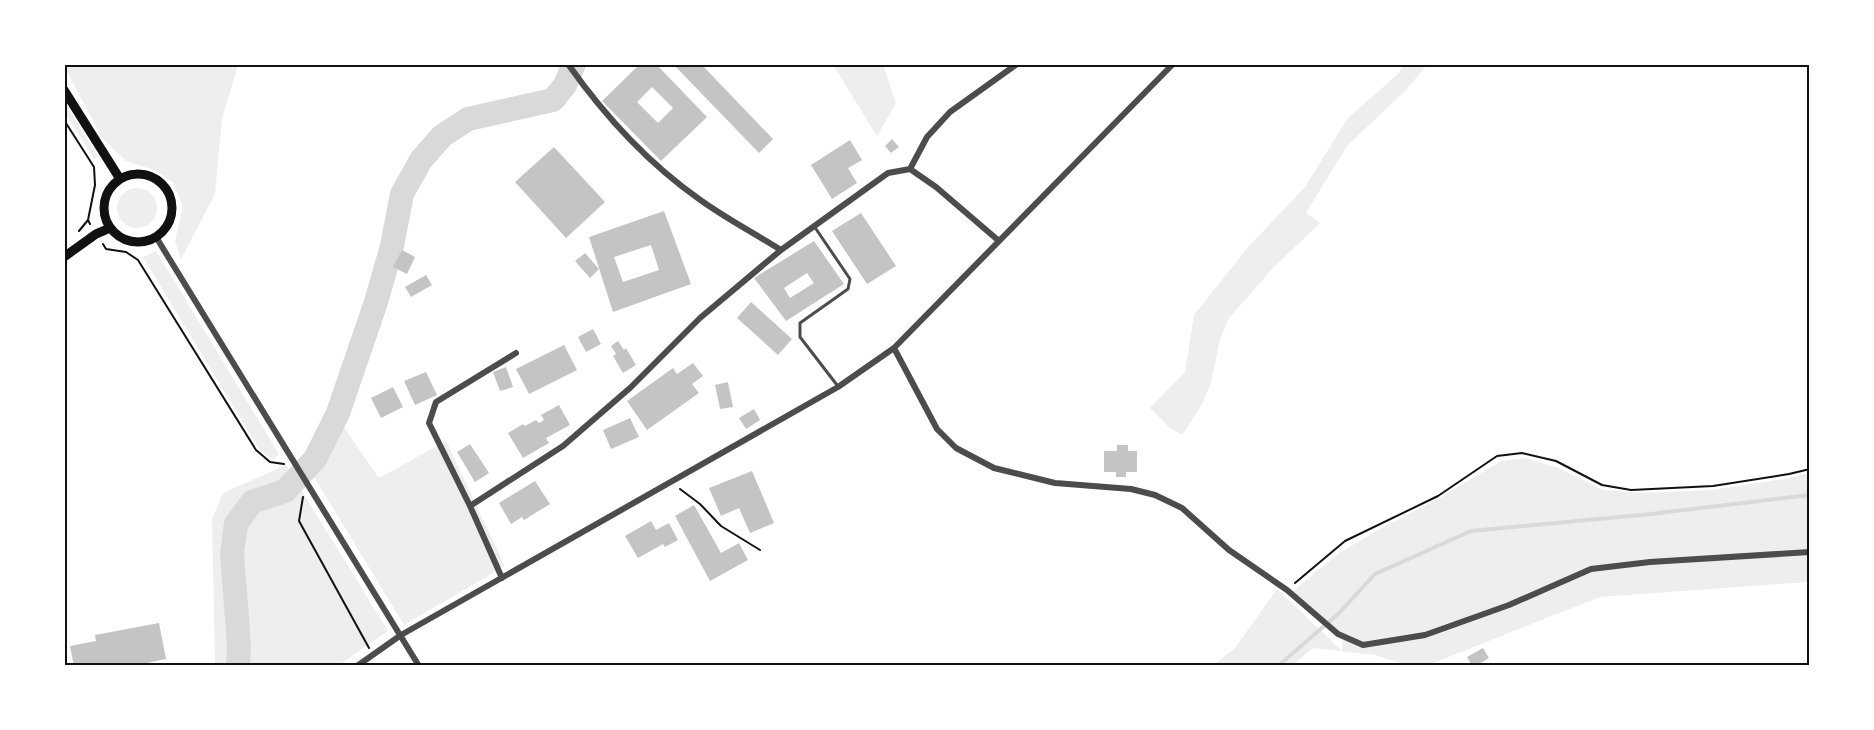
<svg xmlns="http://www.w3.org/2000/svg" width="1874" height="730" font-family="Poppins,sans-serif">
<rect width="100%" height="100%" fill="#fff"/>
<path fill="#eee" d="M64 65H238L222 119 215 194 181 259 175 241 183 207 173 182 154 170 126 161 102 138 65 68Z
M833 65H883L896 103 877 136Z
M1404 65H1427L1405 91 1347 146 1306 213 1320 223 1273 268 1229 318 1220 339 1211 383 1201 406 1182 435 1170 428 1150 408 1185 372 1194 315 1249 246 1305 187 1348 118 1399 73Z
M64 101 98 157 94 159 65 113Z
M117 208a20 20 0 1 1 40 0a20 20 0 1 1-40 0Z
M156 251 279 454 273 459 261 452 143 257Z
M334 413 379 478 446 441 505 566 404 625 313 475Z
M1526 458 1558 468 1603 490 1641 493 1712 490 1784 479 1809 473V582L1600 597 1428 665H1407L1375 655 1313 648 1293 665 1212 666 1235 648 1277 589 1342 651 1343 635 1292 592 1339 553 1380 529 1441 497 1501 461Z
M286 465 388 631 339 665H215L212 519 223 493Z"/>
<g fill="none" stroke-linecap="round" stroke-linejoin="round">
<path stroke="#d9d9d9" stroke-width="4" d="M1278 666 1338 614 1375 574 1471 531 1651 514 1810 495"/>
<path stroke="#d9d9d9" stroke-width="24" d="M238 666 239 645 232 553 236 524 252 502 285 491 315 459 338 413 376 302 392 246 402 194 421 160 442 136 468 119 553 100 565 85 574 64"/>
</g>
<path fill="#c4c4c4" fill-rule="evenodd" d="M640 64H656L707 117 661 161 602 101ZM652 87 673 108 658 123 637 102Z
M673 64H701L773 139 759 153Z
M892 139 899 147 891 153 885 146Z
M850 140 862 160 848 168 857 183 832 199 811 165Z
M554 147 605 202 566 238 515 182Z
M664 211 691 284 613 312 589 237ZM651 245 659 270 623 282 614 257Z
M861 213 896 266 867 284 832 231Z
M814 241 844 284 786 321 754 278ZM807 273 814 283 790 298 784 288Z
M402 250 415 257 407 274 393 267Z
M585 253 599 269 590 278 575 261Z
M426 275 432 285 411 297 405 287Z
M751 302 792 339 778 355 737 318Z
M593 329 601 344 586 352 578 337Z
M618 341 624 350 626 348 636 365 623 373 613 356 616 354 611 346Z
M564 345 577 370 529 394 516 369Z
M693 363 703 376 692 384 699 393 647 430 627 401 673 368 677 374Z
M506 367 513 387 500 391 493 372Z
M426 372 437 395 415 405 404 381Z
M728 382 733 407 720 409 715 385Z
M393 387 403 407 381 418 371 398Z
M559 405 570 425 546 438 549 443 523 458 508 433 523 424 525 426 536 420 539 423 544 420 541 415Z
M754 409 760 420 746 429 739 418Z
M630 418 639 437 611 449 603 430Z
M470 444 489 473 475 482 457 452Z
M1117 445H1128V451H1137V472H1126V477H1116V472H1104V451H1117Z
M752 471 774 523 750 533 739 508 721 516 709 488Z
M535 481 550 504 524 520 522 517 511 524 499 503Z
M694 505 721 553 739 543 748 560 710 581 675 516Z
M651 521 656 530 669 523 678 540 665 547 663 544 638 558 625 536Z
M159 623 166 659 132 666H74L70 646 96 641 95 635Z
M1483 648 1489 658 1476 666H1472L1467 657Z"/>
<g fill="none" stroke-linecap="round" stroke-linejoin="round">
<path stroke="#111" stroke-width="2" d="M64 120 94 167 95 185 88 220 90 224
M79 231 88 220
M103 244 106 249 126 252 138 260 256 450 270 462 284 464
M680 489 700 504 721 526 760 550
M303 497 299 521 369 648
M1295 583 1345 541 1438 496 1497 456 1522 453 1556 461 1602 485 1631 490 1713 486 1789 474 1810 469"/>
<path stroke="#4c4c4c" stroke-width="3" d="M814 226 850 279 848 289 800 323V337L837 385"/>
<path stroke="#4c4c4c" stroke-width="6" d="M568 64C604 115 648 163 699 199 725 218 754 233 781 250
M910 169 927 137 950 112 1017 64
M156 237 419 666
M894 348 937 429 956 448 994 468 1055 483 1131 489 1155 495 1182 508 1229 550 1287 590 1338 634 1363 645 1425 635 1509 605 1591 569 1650 562 1810 552
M470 506 429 423 436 402 516 353
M502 578 470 506 563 446 630 388 700 318 781 250 888 173 910 169 936 187 999 241
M357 666 401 635 838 387 894 348 1173 64"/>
<path stroke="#111" stroke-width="9" d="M64 90 120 179
M104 208a34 34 0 1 1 68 0a34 34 0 1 1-68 0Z
M64 257 96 234 110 228"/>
</g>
<rect width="1874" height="730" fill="none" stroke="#ffffff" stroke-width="132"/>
<rect x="66" y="66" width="1742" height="598" fill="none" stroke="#111" stroke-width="2"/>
</svg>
